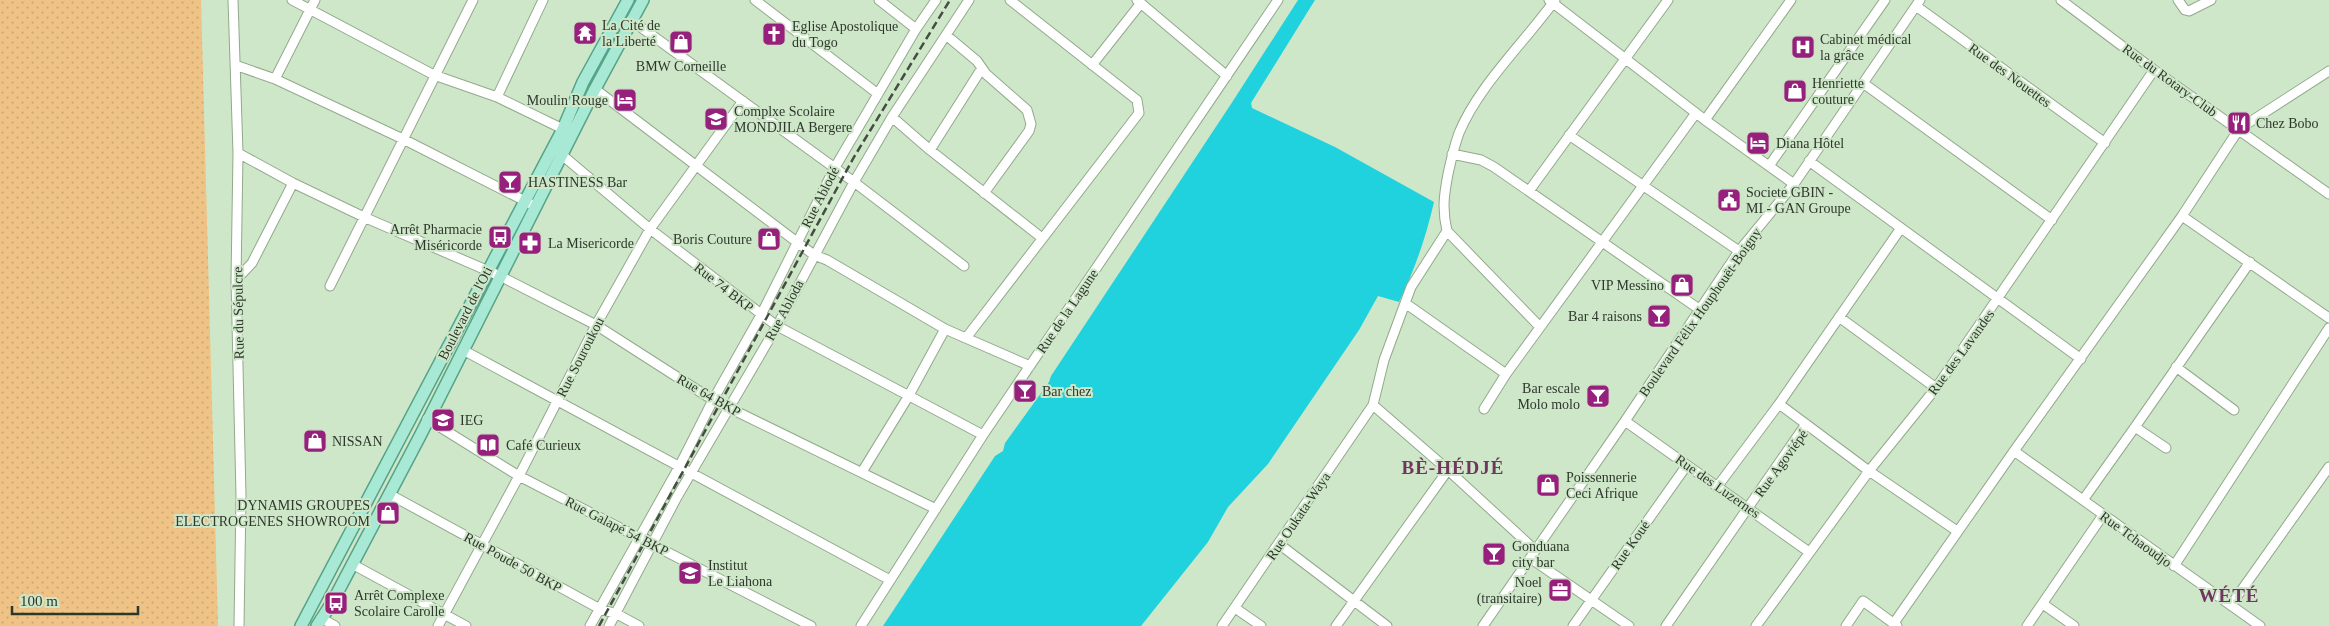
<svg xmlns="http://www.w3.org/2000/svg" width="2329" height="626" font-family="'Times New Roman',serif">
<defs>
<pattern id="green-dots" width="8" height="8" patternUnits="userSpaceOnUse" patternTransform="scale(1.25)"><rect width="8" height="8" fill="#efc385"/><path d="M2 2h.1M6 6h.1" fill="none" stroke="#cda873" stroke-width="1.8" stroke-linecap="round"/></pattern>
</defs>
<rect width="100%" height="100%" fill="#cfe7c9"/>
<path fill="url(#green-dots)" d="M0 0H201L218 626H0Z"/>
<path fill="#20d1de" d="M1298 0H1315L1251 103 1252 108 1335 147 1434 202C1426 237 1415 269 1399 302L1378 296 1359 330 1268 464 1228 507 1208 542 1141 626H883L995 456 1003 451 1005 443 1049 382 1051 376 1231 104Z"/>
<g fill="none" stroke-linecap="round" stroke-linejoin="round">
<g stroke="#92a98c" stroke-width="11">
<path id="minor" d="M233 0 238 153 236 280 241 496 239 626
M292 0 434 75 497 97 567 131
M755 0 878 94
M879 0 916 29
M1137 0 1227 76
M1549 0 1705 120 1794 184
M2061 0 2154 70 2329 194
M2178 0 2185 10 2189 11 2211 0
M1916 6 2105 143
M631 20 854 182 964 266
M946 35 977 61 986 74 1027 110 1031 124 1029 131 984 193
M235 65 275 79 403 139 531 204
M1092 65 1141 3
M275 79 315 0
M1863 83 2052 220
M595 89 814 255 827 260 945 329 1030 366
M497 97 543 0
M892 117 930 150 1042 238
M1705 120 1791 0
M1569 135 1739 251
M930 150 982 68
M238 153 293 183 366 218 500 276 596 325 713 400 936 509
M1452 154 1481 160 1494 167 1699 309
M562 155 650 229 777 326 983 435
M1809 161 2081 359
M1769 166 1885 0
M1529 191 1668 0
M2182 216 2329 318
M1447 231 1540 327
M236 280 252 263 293 183
M330 286 473 0
M1405 303 1506 374
M1839 317 1936 388
M966 338 1139 113 1137 100 1010 0
M463 350 890 580
M2176 367 2234 410
M1779 404 1869 471 1957 531
M1373 405 1448 470 1535 550
M1484 409 1506 374 1696 113
M427 419 519 476 811 626
M1625 421 1809 552
M2135 427 2250 262
M2014 451 2260 626
M862 472 908 397 945 329
M1717 487 1779 404 1901 228
M389 494 600 609 617 614 639 626
M2083 500 2135 427 2166 448
M1279 544 1387 626
M1530 558 1629 626
M352 564 466 626
M2174 566 2329 328
M2043 604 2074 626
M2231 605 2329 467
M1235 608 1261 626
M321 618 335 626
M1894 623 2014 451 2182 216 2239 129 2329 71
M438 626 519 476 596 325 650 229 743 101
M590 626 679 467 713 400 761 315 834 169 916 29 936 0
M609 626 677 497 777 326 854 182 892 117 969 0
M861 626 983 435 1278 0
M1222 626 1373 405 1384 360 1411 287 1447 231C1442 209 1444 195 1448 174 1451 160 1454 147 1459 133 1479 85 1524 43 1555 0
M1336 626 1448 470
M1483 626 1625 421 1739 251 1794 184 1920 0
M1573 626 1687 465
M1666 626 1806 424
M1756 626 1869 471 1936 388 2154 70
M1846 626 1863 601 1897 626
M2027 626 2103 515"/>
</g>
<g stroke="#57a288" stroke-width="14">
<path id="major" d="M301 626 563 129 583 82 628 0
M317 626 333 601 420 436 595 89 643 0"/>
</g>
<use href="#minor" stroke="#fff" stroke-width="9"/>
<use href="#major" stroke="#a7e9d5" stroke-width="11"/>
<path stroke="#434e41" stroke-width="2.5" stroke-dasharray="8 4" stroke-linecap="butt" d="M599 626 854 157 950 0"/>
</g>
<defs>
<g id="temple-square" transform="scale(1.25)"><rect x="-9" y="-9" width="18" height="18" rx="4" fill="#96207c" stroke="#cfe7c9"/><path d="M0-6L5-2H3V0L6.5 2.5H4V6H1.5V3h-3V6H-4V2.5H-6.5L-3 0V-2H-5Z" fill="#fff"/></g>
<g id="church-square" transform="scale(1.25)"><rect x="-9" y="-9" width="18" height="18" rx="4" fill="#96207c" stroke="#cfe7c9"/><path d="M-1.2-6h2.4v3.5h3.3v2.4h-3.3V6h-2.4V-.1h-3.3v-2.4h3.3Z" fill="#fff"/></g>
<g id="shop-square" transform="scale(1.25)"><rect x="-9" y="-9" width="18" height="18" rx="4" fill="#96207c" stroke="#cfe7c9"/><path d="M-5-2.5h2.3a2.7 3.5 0 0 1 5.4 0H5L5.5 6h-11ZM-1.5-2.5h3a1.5 2.3 0 0 0-3 0Z" fill="#fff"/></g>
<g id="hospital-square" transform="scale(1.25)"><rect x="-9" y="-9" width="18" height="18" rx="4" fill="#96207c" stroke="#cfe7c9"/><path d="M-5-5h3v3.5h4V-5h3V5h-3V1.5h-4V5h-3Z" fill="#fff"/></g>
<g id="hotel-square" transform="scale(1.25)"><rect x="-9" y="-9" width="18" height="18" rx="4" fill="#96207c" stroke="#cfe7c9"/><path d="M-6-4.5h1.5V1H6V5H4.5V3h-9V5H-6ZM-4 0a1.8 1.8 0 1 1 3.6 0ZM.5 0V-2.5h3Q6-2.5 6 0Z" fill="#fff"/></g>
<g id="school-square" transform="scale(1.25)"><rect x="-9" y="-9" width="18" height="18" rx="4" fill="#96207c" stroke="#cfe7c9"/><path d="M0-5L7-2L0 1L-7-2ZM-4 1L0 2.5L4 1V4Q0 6-4 4Z" fill="#fff"/></g>
<g id="restaurant-square" transform="scale(1.25)"><rect x="-9" y="-9" width="18" height="18" rx="4" fill="#96207c" stroke="#cfe7c9"/><path d="M-5-6h1v4h1v-4h1v4h1v-4h1v5L-1.5 .5V6h-2V.5L-5-1ZM5-6V6H3V1.5H1.5Q1.5-4 5-6Z" fill="#fff"/></g>
<g id="bar-square" transform="scale(1.25)"><rect x="-9" y="-9" width="18" height="18" rx="4" fill="#96207c" stroke="#cfe7c9"/><path d="M-6-5H6L.8 .8V4.5H3.5V6h-7V4.5H-.8V.8Z" fill="#fff"/></g>
<g id="civic-square" transform="scale(1.25)"><rect x="-9" y="-9" width="18" height="18" rx="4" fill="#96207c" stroke="#cfe7c9"/><path d="M-.6-6.5H3V-4.5H.6V-3L4-1V1h2V6H-6V1h2V-1L-.6-3ZM-1.2 2.5V6h2.4V2.5Z" fill="#fff"/></g>
<g id="bus-square" transform="scale(1.25)"><rect x="-9" y="-9" width="18" height="18" rx="4" fill="#96207c" stroke="#cfe7c9"/><path d="M-5-6H5V4H4V6H2V4H-2V6H-4V4H-5ZM-3.5-4V0h7V-4ZM-3.5 1.2v1.5H-2V1.2ZM2 1.2v1.5H3.5V1.2Z" fill="#fff"/></g>
<g id="pharmacy-square" transform="scale(1.25)"><rect x="-9" y="-9" width="18" height="18" rx="4" fill="#96207c" stroke="#cfe7c9"/><path d="M-2-6h4v4h4v4h-4v4h-4v-4h-4v-4h4Z" fill="#fff"/></g>
<g id="library-square" transform="scale(1.25)"><rect x="-9" y="-9" width="18" height="18" rx="4" fill="#96207c" stroke="#cfe7c9"/><path d="M-6-4Q-3-5.5-.7-3.5V5Q-3 3-6 4ZM6-4Q3-5.5 .7-3.5V5Q3 3 6 4Z" fill="#fff"/></g>
<g id="office-square" transform="scale(1.25)"><rect x="-9" y="-9" width="18" height="18" rx="4" fill="#96207c" stroke="#cfe7c9"/><path d="M-6-3h4V-5.5h4V-3h4V5H-6ZM-1-4.5V-3h2v-1.5ZM-6 0V1H6V0Z" fill="#fff"/></g>
</defs>
<g fill-rule="evenodd">
<use href="#temple-square" x="585" y="33"/>
<use href="#church-square" x="774" y="34"/>
<use href="#shop-square" x="681" y="42"/>
<use href="#hospital-square" x="1803" y="47"/>
<use href="#shop-square" x="1795" y="91"/>
<use href="#hotel-square" x="625" y="100"/>
<use href="#school-square" x="716" y="119"/>
<use href="#restaurant-square" x="2239" y="123"/>
<use href="#hotel-square" x="1758" y="143"/>
<use href="#bar-square" x="510" y="182"/>
<use href="#civic-square" x="1729" y="200"/>
<use href="#bus-square" x="500" y="237"/>
<use href="#shop-square" x="769" y="239"/>
<use href="#pharmacy-square" x="530" y="243"/>
<use href="#shop-square" x="1682" y="285"/>
<use href="#bar-square" x="1659" y="316"/>
<use href="#bar-square" x="1025" y="391"/>
<use href="#bar-square" x="1598" y="396"/>
<use href="#school-square" x="443" y="420"/>
<use href="#shop-square" x="315" y="441"/>
<use href="#library-square" x="488" y="445"/>
<use href="#shop-square" x="1548" y="485"/>
<use href="#shop-square" x="388" y="513"/>
<use href="#bar-square" x="1494" y="554"/>
<use href="#school-square" x="690" y="573"/>
<use href="#office-square" x="1560" y="590"/>
<use href="#bus-square" x="336" y="603"/>
</g>
<g text-anchor="middle" stroke-width="4" stroke-linejoin="round" paint-order="stroke">
<g font-size="14" fill="#2e372c" stroke="#cfe7c9" text-anchor="start">
<text x="602" y="30">La Cité de<tspan x="602" dy="16">la Liberté</tspan></text>
<text x="792" y="31">Eglise Apostolique<tspan x="792" dy="16">du Togo</tspan></text>
<text x="1820" y="44">Cabinet médical<tspan x="1820" dy="16">la grâce</tspan></text>
<text x="681" y="71" text-anchor="middle">BMW Corneille</text>
<text x="1812" y="88">Henriette<tspan x="1812" dy="16">couture</tspan></text>
<text x="608" y="105" text-anchor="end">Moulin Rouge</text>
<text x="734" y="116">Complxe Scolaire<tspan x="734" dy="16">MONDJILA Bergere</tspan></text>
<text x="2256" y="128">Chez Bobo</text>
<text x="1776" y="148">Diana Hôtel</text>
<text x="528" y="187">HASTINESS Bar</text>
<text x="1746" y="197">Societe GBIN -<tspan x="1746" dy="16">MI - GAN Groupe</tspan></text>
<text x="482" y="234" text-anchor="end">Arrêt Pharmacie<tspan x="482" dy="16">Miséricorde</tspan></text>
<text x="752" y="244" text-anchor="end">Boris Couture</text>
<text x="548" y="248">La Misericorde</text>
<text x="1664" y="290" text-anchor="end">VIP Messino</text>
<text x="1642" y="321" text-anchor="end">Bar 4 raisons</text>
<text x="1580" y="393" text-anchor="end">Bar escale<tspan x="1580" dy="16">Molo molo</tspan></text>
<text x="1042" y="396">Bar chez</text>
<text x="460" y="425">IEG</text>
<text x="332" y="446">NISSAN</text>
<text x="506" y="450">Café Curieux</text>
<text x="1566" y="482">Poissennerie<tspan x="1566" dy="16">Ceci Afrique</tspan></text>
<text x="370" y="510" text-anchor="end">DYNAMIS GROUPES<tspan x="370" dy="16">ELECTROGENES SHOWROOM</tspan></text>
<text x="1512" y="551">Gonduana<tspan x="1512" dy="16">city bar</tspan></text>
<text x="708" y="570">Institut<tspan x="708" dy="16">Le Liahona</tspan></text>
<text x="1542" y="587" text-anchor="end">Noel<tspan x="1542" dy="16">(transitaire)</tspan></text>
<text x="354" y="600">Arrêt Complexe<tspan x="354" dy="16">Scolaire Carolle</tspan></text>
</g>
<g font-size="14" fill="#2e372c" stroke="#cfe7c9">
<text transform="translate(2010 75) rotate(36)" y="5">Rue des Nouettes</text>
<text transform="translate(2170 80) rotate(36)" y="5">Rue du Rotary-Club</text>
<text transform="translate(820 197) rotate(-63)" y="5">Rue Ablodé</text>
<text transform="translate(724 287) rotate(38)" y="5">Rue 74 BKP</text>
<text transform="translate(784 310) rotate(-62)" y="5">Rue Abloda</text>
<text transform="translate(1067 311) rotate(-56)" y="5">Rue de la Lagune</text>
<text transform="translate(1700 312) rotate(-55)" y="5">Boulevard Félix Houphouët-Boigny</text>
<text transform="translate(238 313) rotate(-91)" y="5">Rue du Sépulcre</text>
<text transform="translate(465 313) rotate(-63)" y="5">Boulevard de l'Oti</text>
<text transform="translate(1961 352) rotate(-54)" y="5">Rue des Lavandes</text>
<text transform="translate(580 357) rotate(-63)" y="5">Rue Souroukou</text>
<text transform="translate(709 395) rotate(30)" y="5">Rue 64 BKP</text>
<text transform="translate(1781 463) rotate(-54)" y="5">Rue Agoviépé</text>
<text transform="translate(1718 486) rotate(35)" y="5">Rue des Luzernes</text>
<text transform="translate(1298 516) rotate(-56)" y="5">Rue Oukata-Waya</text>
<text transform="translate(617 526) rotate(27)" y="5">Rue Galapé 54 BKP</text>
<text transform="translate(2136 539) rotate(36)" y="5">Rue Tchaoudjo</text>
<text transform="translate(1630 545) rotate(-55)" y="5">Rue Koué</text>
<text transform="translate(513 562) rotate(29)" y="5">Rue Poude 50 BKP</text>
</g>
<g font-size="19" font-weight="bold" letter-spacing="1" fill="#713660" stroke="#cfe7c9">
<text x="1453" y="474">BÈ-HÉDJÉ</text>
<text x="2229" y="602">WÉTÉ</text>
</g>
</g>
<path d="M12 606v8h126v-8" fill="none" stroke="#2e372c" stroke-width="2.5"/>
<text x="20" y="606" font-size="15" fill="#2e372c" stroke="#cfe7c9" stroke-width="4" paint-order="stroke">100 m</text>
</svg>
